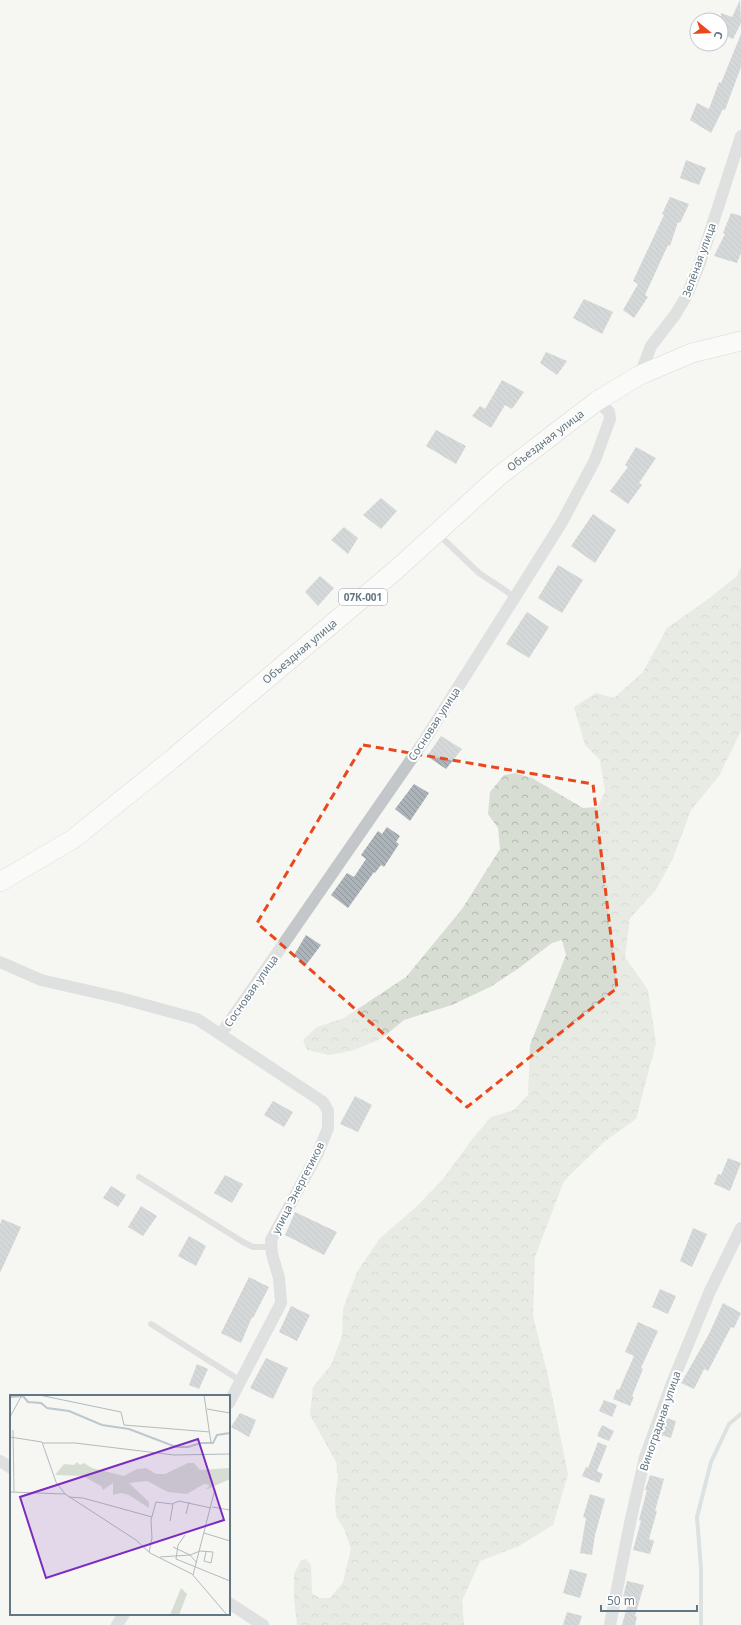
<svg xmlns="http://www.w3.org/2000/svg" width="741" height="1625" font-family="'Noto Sans',sans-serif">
<defs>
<pattern id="forest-crowns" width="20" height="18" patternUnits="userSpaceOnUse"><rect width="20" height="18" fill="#d7ddd3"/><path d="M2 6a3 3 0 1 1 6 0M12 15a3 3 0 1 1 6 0" fill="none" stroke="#b2b8b1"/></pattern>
<pattern id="building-back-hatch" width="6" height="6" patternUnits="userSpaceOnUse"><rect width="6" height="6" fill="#acb4b9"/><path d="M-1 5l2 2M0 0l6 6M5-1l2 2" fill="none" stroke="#90979c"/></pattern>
</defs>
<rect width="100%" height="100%" fill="#f6f6f2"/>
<path fill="url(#forest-crowns)" d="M741 566V731L719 776 691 810 673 858 656 890 630 918 625 957 648 990 656 1043 636 1119 604 1142 564 1181 535 1257 533 1316 548 1376 568 1474 553 1525 519 1546 480 1561 462 1601 464 1625H297L294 1599V1574L301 1560 306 1559 311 1565 312 1593 319 1598H330L343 1582 351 1549 344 1529 336 1516 335 1498 338 1477 336 1462 310 1415 313 1387 331 1365 342 1336 343 1309 357 1272 380 1238 415 1208 443 1179 473 1138 491 1117 514 1110 528 1095 530 1045 566 955 562 940 552 943 519 968 490 987 452 1005 404 1020 381 1039 351 1051 329 1055 307 1050 303 1040 317 1027 344 1018 406 977 462 909 500 849 498 828 488 814 490 792 504 775 515 773 532 778 583 808 598 807 605 791 600 760 585 745 574 707 596 693 614 698 643 672 667 628 707 600 737 576Z"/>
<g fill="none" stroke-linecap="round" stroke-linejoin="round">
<path stroke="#bcc8cd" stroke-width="4" d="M701 1625V1569L697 1517 711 1462 729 1424 741 1414"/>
</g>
<path fill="url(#building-back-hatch)" d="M740 0 741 23 733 39 721 34V13L732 17Z
M741 34V67L725 110 723 109 711 133 690 120 697 103 709 109 719 82 721 83Z
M686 160 706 168 699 185 680 178Z
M670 197 689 204 680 223 678 222 670 246 668 245 645 295 648 297 634 318 623 310 638 284 633 281 664 215 662 214Z
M731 213 741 216V253L737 263 714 256 725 234 723 233Z
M584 299 613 312 602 334 573 318Z
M546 352 567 361 557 375 540 363Z
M502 380 524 392 512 409 505 405 491 428 472 416 480 406 485 409Z
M436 430 466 446 456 464 426 446Z
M636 447 656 458 639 483 642 485 628 504 610 491 628 467 625 465Z
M381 498 397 511 381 529 363 515Z
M593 514 616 530 595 563 571 546Z
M344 527 358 538 348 554 331 540Z
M558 565 583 580 562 613 538 598Z
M320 576 334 588 318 606 305 592Z
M527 612 549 627 529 658 506 644Z
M441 736 462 749 446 769 427 756Z
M414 784 429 793 410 821 395 809Z
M387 827 400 836 396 842 399 844 384 867 381 865 375 873 374 872 348 908 331 895 347 873 354 877 366 859 361 855 378 831 382 834Z
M306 935 321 945 306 965 294 955Z
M355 1096 372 1105 358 1132 340 1124Z
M273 1101 293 1112 284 1127 264 1115Z
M728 1158 741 1163 730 1191 714 1184 718 1174 721 1175Z
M225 1175 243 1184 232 1203 214 1193Z
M111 1186 126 1195 118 1207 103 1198Z
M141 1206 157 1216 143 1236 128 1227Z
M295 1212 337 1232 324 1255 285 1235Z
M2 1219 21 1227 0 1273V1224Z
M693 1228 707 1234 692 1267 680 1261Z
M189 1236 206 1246 196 1266 178 1256Z
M249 1277 269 1287 253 1318 252 1317 241 1343 221 1333Z
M660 1289 676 1296 668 1314 652 1307Z
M723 1303 741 1313 734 1328 731 1327 708 1371 704 1369 694 1389 681 1383 709 1334Z
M291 1306 310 1315 297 1341 279 1332Z
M638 1322 658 1331 641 1368 643 1369 632 1396 634 1397 630 1406 613 1399 617 1389 619 1390 634 1356 625 1352Z
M266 1358 288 1368 273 1399 250 1388Z
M197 1364 208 1369 199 1389 189 1385Z
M604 1400 617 1405 612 1417 599 1411Z
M240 1413 256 1420 249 1437 231 1427Z
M667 1418 676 1421 671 1438 661 1435Z
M602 1425 614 1431 609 1441 597 1436Z
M598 1442 607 1446 597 1471 603 1474 599 1483 582 1476 586 1467 588 1468Z
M650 1475 664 1479 655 1511H657L649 1539 654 1541 650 1554 633 1550 641 1521 639 1520 647 1490H645Z
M590 1494 605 1499 595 1535 592 1555 580 1553 586 1518 583 1517Z
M570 1569 587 1574 580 1598 563 1593Z
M627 1581 644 1585 635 1616 637 1617 635 1625H622L629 1599 623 1597Z
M567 1612 582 1616 579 1625H563Z"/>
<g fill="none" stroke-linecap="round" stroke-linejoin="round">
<g stroke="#b6babe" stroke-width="20">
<g id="primary">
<path id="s1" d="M0 882 73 839 171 760 397 569 499 476 597 401 640 375 692 353 741 341"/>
</g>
</g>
<path stroke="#c3c7ca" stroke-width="6" d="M438 534 479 573 515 597
M139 1177 243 1242 253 1247H271
M151 1324 241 1381"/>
<path stroke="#c3c7ca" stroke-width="12" d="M640 375 651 346 675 315 687 295 700 263 741 136
M0 962 41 980 120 998 197 1019 323 1102 328 1111V1128L318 1153 271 1240 272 1254 279 1278 281 1303 229 1403
M221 1034 424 741 515 597 562 522 595 460 610 419 609 412 597 401
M0 1461 11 1468
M229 1603 263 1625
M117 1625 124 1614
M610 1625 630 1523 645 1457 672 1383 710 1291 741 1228"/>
<use href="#primary" stroke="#fff" stroke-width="19"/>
</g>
<path d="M0 0H741V1625H0ZM363 745 593 784 617 988 467 1107 257 923Z" fill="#f6f6f2" fill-opacity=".55" fill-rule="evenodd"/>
<path fill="none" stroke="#eb471c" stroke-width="3" stroke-dasharray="8 5" stroke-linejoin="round" d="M363 745 593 784 617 988 467 1107 257 923Z"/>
<g text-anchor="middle" stroke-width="4" stroke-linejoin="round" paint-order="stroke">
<rect fill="#fff" stroke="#929fa9" stroke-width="1" x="339" y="589" width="48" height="16" rx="3"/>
<g font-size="10" font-weight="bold" fill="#637684">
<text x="363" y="601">07К-001</text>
</g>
<g font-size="11" fill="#637684" stroke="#fff">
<text transform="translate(699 260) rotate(-70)" y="4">Зелёная улица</text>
<text dy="4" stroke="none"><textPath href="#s1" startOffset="703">Объездная улица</textPath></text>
<text dy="4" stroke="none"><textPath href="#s1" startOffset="379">Объездная улица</textPath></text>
<text transform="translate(434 724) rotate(-57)" y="4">Сосновая улица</text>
<text transform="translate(251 991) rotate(-55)" y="4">Сосновая улица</text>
<text transform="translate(298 1188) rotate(-63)" y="4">улица Энергетиков</text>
<text transform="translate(660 1421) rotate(-71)" y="4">Виноградная улица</text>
</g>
</g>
<g transform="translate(10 1395)">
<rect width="220" height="220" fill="#f6f6f2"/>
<path d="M67 67 70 70 74 68 82 73 114 81 127 74 136 73 146 79H155L178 68H184L190 75 220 73V84L198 94H196L200 90 194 89 177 99 158 97 137 86 119 88 139 107V113L119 100 111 98 103 100V88L93 95 91 91 73 81 45 80 54 69 64 70ZM171 193 177 199 169 220H160Z" fill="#d7ddd3"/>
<path fill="none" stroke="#bcc8cd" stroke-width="2" d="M0 2 13 1 18 7 31 8 37 13 59 16 92 30 119 34 166 52H178L191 48H203L207 40 220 38"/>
<path fill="none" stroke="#b2bbbf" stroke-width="1" d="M29 0 111 17 114 30 200 37M194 0 201 48M197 14 220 18M0 22 12 0M3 35 4 97M0 42 32 47 46 87 55 99 126 145 140 158 182 179 217 220M33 48H65L164 60 220 59M0 97 55 99M59 102 73 103 142 122M202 112 220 115M176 119 179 107M160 126 163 109M194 138 220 146M175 140 168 150 166 164 220 186M163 152 180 160 190 156 203 157 201 168 194 166 196 157M139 157 142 143 141 125 146 107 162 109 169 106 201 113M150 162 180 160 187 168M183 180 205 94"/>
<path fill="#7b2cbf" fill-opacity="0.15" stroke="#7b2cbf" stroke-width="2" d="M188 44 214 125 36 183 10 102Z"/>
<rect width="220" height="220" fill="none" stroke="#637684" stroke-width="2"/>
</g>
<g transform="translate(709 32) rotate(108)"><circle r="19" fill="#ffffff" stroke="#c1c8ce"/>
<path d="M0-3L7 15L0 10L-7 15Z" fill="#eb471c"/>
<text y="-6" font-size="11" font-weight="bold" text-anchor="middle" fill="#637684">С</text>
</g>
<path d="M601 1605v6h96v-6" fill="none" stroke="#637684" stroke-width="2"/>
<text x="607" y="1605" font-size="12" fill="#637684" stroke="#ffffff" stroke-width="3" paint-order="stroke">50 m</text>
</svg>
